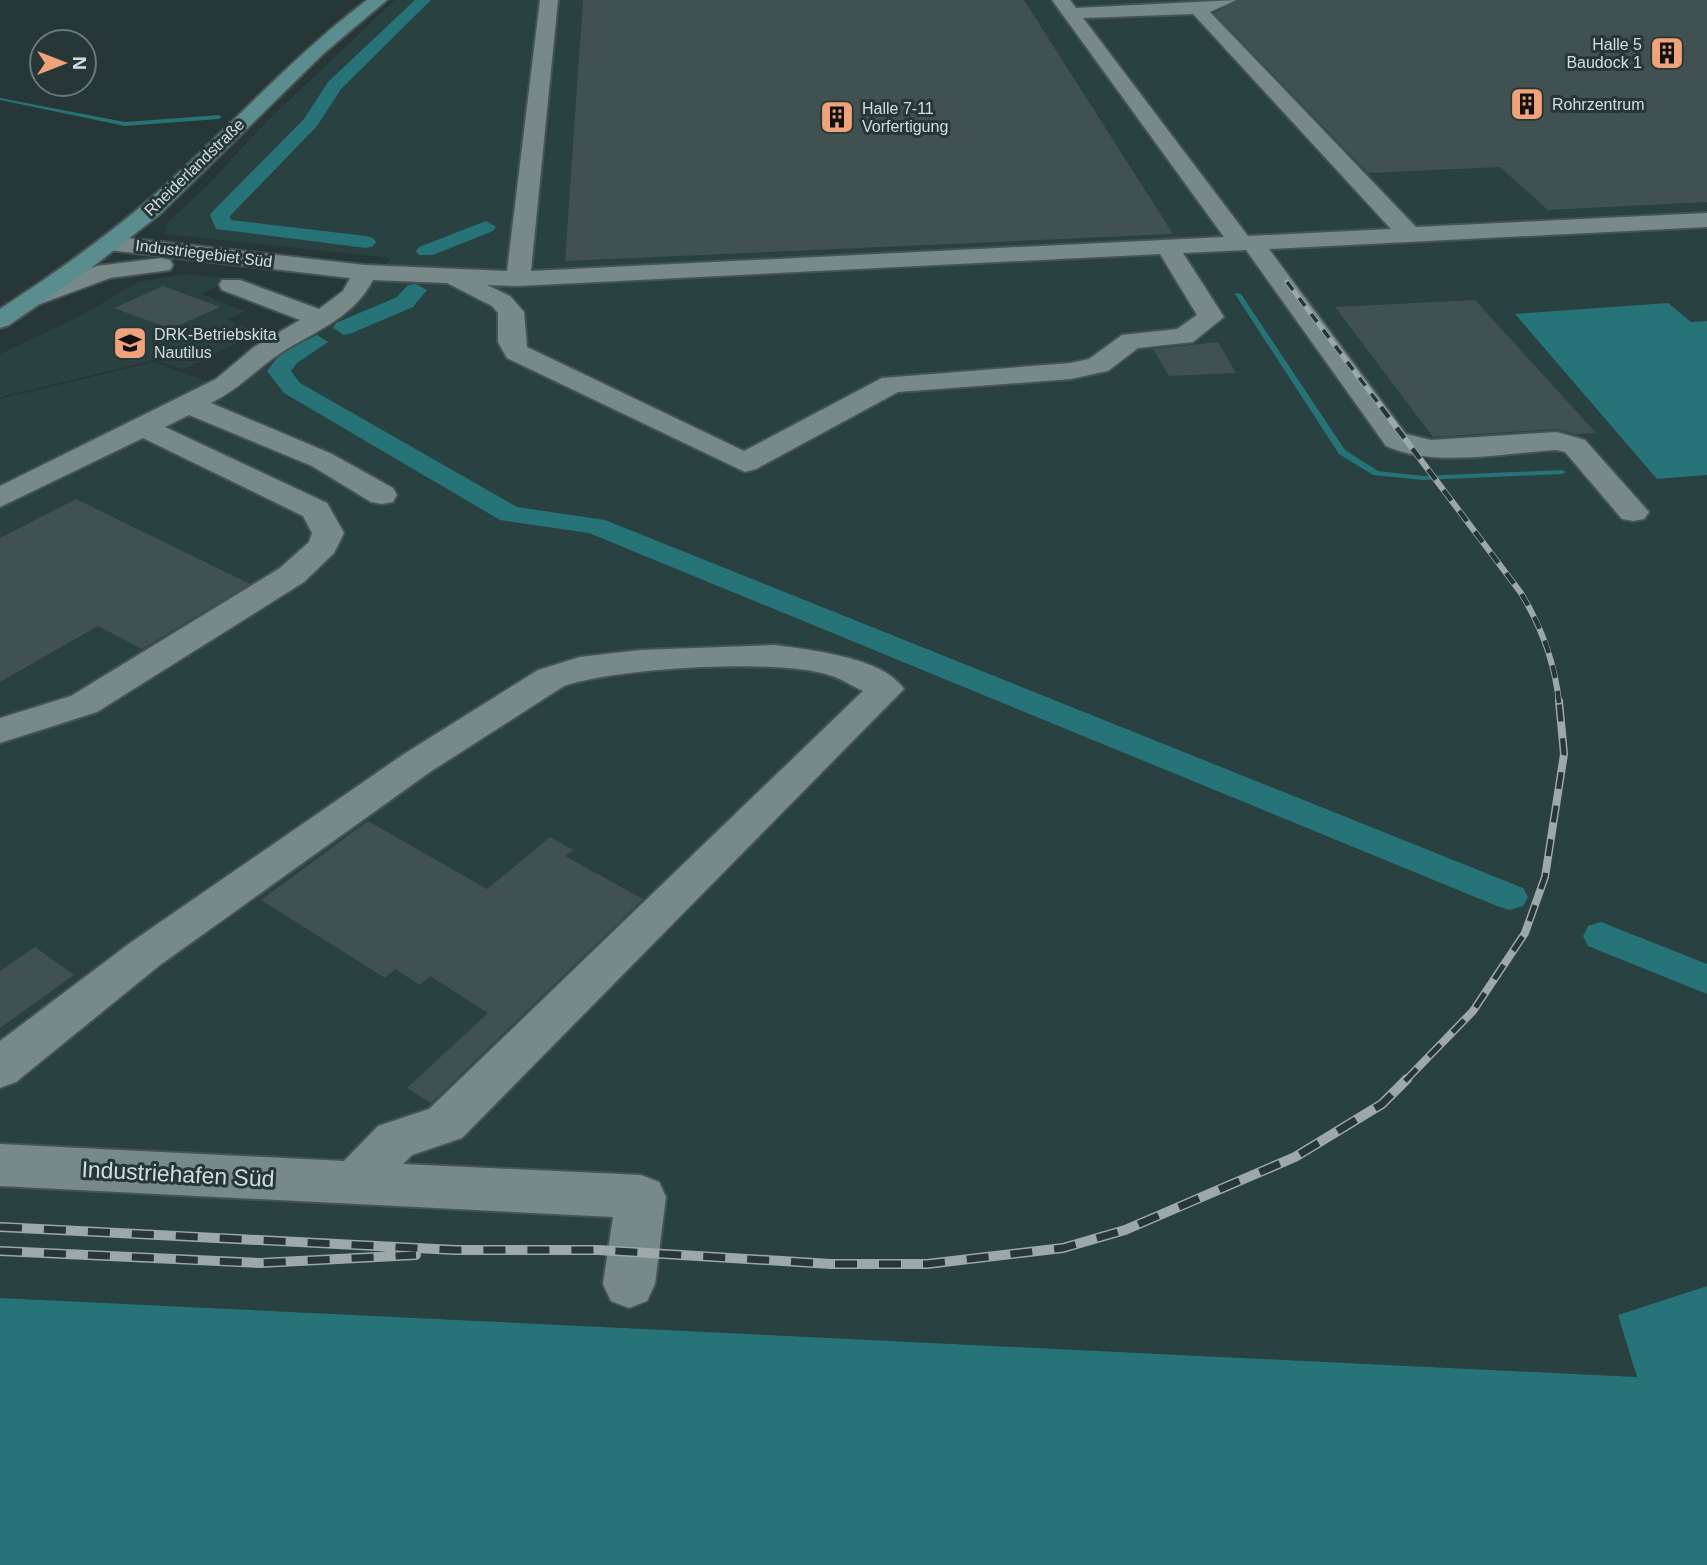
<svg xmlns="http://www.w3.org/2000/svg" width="1707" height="1565" font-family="Helvetica,sans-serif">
<rect width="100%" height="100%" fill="#273637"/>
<path fill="#2a4142" d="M395 0H1707V321L1691 322 1657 479 1707 475V1286L1618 1315 1637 1377 0 1298V399L154 362 234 391 271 353 346 312 391 258 165 234 166 224 211 182 261 127Z
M186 274 231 279 201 294 245 311 227 320 259 332 182 370 155 360 0 397V354L78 317 138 282Z"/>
<path fill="#267477" d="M1668 303 1691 322 1707 321V475L1657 479 1515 314Z
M1707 1286V1565H0V1298L1637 1377 1618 1315Z"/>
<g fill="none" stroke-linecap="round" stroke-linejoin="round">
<path fill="#267477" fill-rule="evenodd" d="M0 98 125 122 219 115 222 117 219 119 125 126 0 100Z
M1236 293 1241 294 1345 450 1378 471 1423 476 1562 470 1566 472 1562 474 1423 480 1373 475 1339 454 1235 294Z"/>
<path fill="#267477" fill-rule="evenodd" d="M415 0H431L341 89 317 126 230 216 231 220 366 236 373 238 376 242 373 246 366 248 216 229 210 215 213 211 304 119 328 82Z
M486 221 496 227 493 231 433 255H419L416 251 419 247Z
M416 284 427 290 413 307 352 333 344 335 333 328 336 323 397 297 408 285Z
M317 335 328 342 297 363 291 371 300 383 517 507 605 520 1523 888 1528 897 1523 906 1510 910 1497 906 589 533 500 520 284 393 267 371 281 353Z
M1601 922 1707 964V994L1588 946 1583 936 1588 926Z"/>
</g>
<path fill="#415051" d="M583 0H1024L1173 234 565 261Z
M1238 0H1707V202L1548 210 1500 167 1368 173 1214 13Z
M163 286 220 307 171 329 114 308Z
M1475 300 1596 433 1575 434 1557 429 1433 437 1335 307Z
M1218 342 1236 373 1169 376 1153 349Z
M76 499 250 584 142 649 98 626 0 682V538Z
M368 821 487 889 550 837 573 850 565 856 643 899 431 1103 407 1088 488 1013 430 976 420 985 395 969 385 978 261 900Z
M35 947 74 975 0 1028V971Z"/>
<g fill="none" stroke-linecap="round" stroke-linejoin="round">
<g stroke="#465354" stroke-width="4">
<path id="minor" d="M540 0H558L531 271 1224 237 1052 0H1070L1076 8 1236 0 1210 12 1416 227 1707 213V227L1269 249 1406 434 1431 440 1557 432 1585 440 1649 512 1644 519 1633 521 1622 519 1565 452 1556 450C1505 453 1433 468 1386 446L1246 250 1183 253 1224 317 1193 342 1138 348 1108 371 1098 373 1071 379 898 392 756 469 745 472 507 358 498 342V313L492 306 447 283 373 280C352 321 308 333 272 359 251 375 235 391 211 403L332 454 393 488 397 495 393 502 382 504 371 502 312 466 189 415 165 427 327 503 344 533 334 553 304 582 97 712 0 743V718L71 696 280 568 309 542 312 533 303 516 143 438 0 507V486L216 379 254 347 300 320 222 290 219 285 222 280H240L319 309 343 291 350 278 109 250 101 248 97 243 101 238 109 236 365 265 507 271ZM1193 14 1195 16 1391 229 1248 236 1083 18ZM1160 254 1197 315 1177 329 1122 335 1089 359 1071 363 882 378 744 451 527 347 524 312 510 296 487 285 518 286Z
M161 258 170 260 173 265 170 270 110 278 32 307 23 304 19 299 23 294 97 266Z
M775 645C810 650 883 657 904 689L462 1138 412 1155 403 1164 641 1175 659 1182 666 1197 655 1284 647 1301 629 1308 611 1301 603 1284 613 1217 0 1186V1144L344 1161 378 1126 429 1109 863 691C852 686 840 678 829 675 777 658 615 668 564 686L430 772 160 965 16 1082 0 1088V1041L130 943 404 754 538 670 580 657 640 650Z"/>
</g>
<g stroke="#465354" stroke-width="4">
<path id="major" d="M367 0H387L324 53 159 215 86 272 9 325 0 328V309C60 270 118 229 171 180 236 120 296 54 367 0Z"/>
</g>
<use href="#minor" fill="#78898a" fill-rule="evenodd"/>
<use href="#major" fill="#5b8c8e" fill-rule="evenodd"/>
<g stroke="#9da8a9" stroke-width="5">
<path id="rail-far3" d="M1287 282 1382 408"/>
</g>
<g stroke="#9da8a9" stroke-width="6">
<path id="rail-far2" d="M1381 407 1521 593C1542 628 1555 662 1559 703"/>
</g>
<g stroke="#9da8a9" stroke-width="8">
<path id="rail-far1" d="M1405 1081 1473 1011 1525 933 1545 877 1564 754 1559 701"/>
</g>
<g stroke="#9da8a9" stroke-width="10">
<path id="rail" d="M0 1227 456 1250H598L831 1264H927L1063 1248 1125 1230 1295 1157 1382 1104 1407 1079
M0 1251 260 1263 416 1255"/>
</g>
<use href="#rail-far3" stroke="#273637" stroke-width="3.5" stroke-dasharray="10" stroke-linecap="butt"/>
<use href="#rail-far2" stroke="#273637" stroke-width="4.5" stroke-dasharray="13" stroke-linecap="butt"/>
<use href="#rail-far1" stroke="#273637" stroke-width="5" stroke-dasharray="17" stroke-linecap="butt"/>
<use href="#rail" stroke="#273637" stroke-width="7" stroke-dasharray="22" stroke-linecap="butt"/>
</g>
<defs>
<g id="building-square" transform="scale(1.75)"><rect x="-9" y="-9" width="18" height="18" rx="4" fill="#f0a278" stroke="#273637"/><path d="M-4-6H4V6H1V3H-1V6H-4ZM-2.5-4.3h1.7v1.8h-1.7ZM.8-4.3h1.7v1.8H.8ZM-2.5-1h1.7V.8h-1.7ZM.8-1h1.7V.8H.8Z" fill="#111"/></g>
<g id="school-square" transform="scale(1.75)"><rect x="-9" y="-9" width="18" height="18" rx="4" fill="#f0a278" stroke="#273637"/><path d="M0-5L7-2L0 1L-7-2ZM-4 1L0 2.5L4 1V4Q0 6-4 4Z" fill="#111"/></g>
</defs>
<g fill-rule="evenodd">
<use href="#building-square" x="1667" y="53"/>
<use href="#building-square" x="1527" y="104"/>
<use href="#building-square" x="837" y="117"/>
<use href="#school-square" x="130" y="343"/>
</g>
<g text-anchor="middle" stroke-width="6" stroke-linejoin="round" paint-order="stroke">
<g font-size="16" fill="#d4ddde" stroke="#273637" text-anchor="start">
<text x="1642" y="50" text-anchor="end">Halle 5<tspan x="1642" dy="18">Baudock 1</tspan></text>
<text x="1552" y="110">Rohrzentrum</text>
<text x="862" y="114">Halle 7-11<tspan x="862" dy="18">Vorfertigung</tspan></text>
<text x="154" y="340">DRK-Betriebskita<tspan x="154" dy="18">Nautilus</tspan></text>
</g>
<g font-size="16" fill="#d4ddde" stroke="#273637">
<text transform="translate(194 167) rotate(-44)" y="6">Rheiderlandstraße</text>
<text transform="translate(204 253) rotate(7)" y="6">Industriegebiet Süd</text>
</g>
<g font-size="23" fill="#d4ddde" stroke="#273637">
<text transform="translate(178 1174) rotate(3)" y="8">Industriehafen Süd</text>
</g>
</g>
<g transform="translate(63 63) rotate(90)"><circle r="33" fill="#273637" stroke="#6c797a" stroke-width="2"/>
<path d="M0-5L12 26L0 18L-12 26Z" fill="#f0a278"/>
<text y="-10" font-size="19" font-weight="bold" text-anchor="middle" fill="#d4ddde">N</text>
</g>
</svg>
